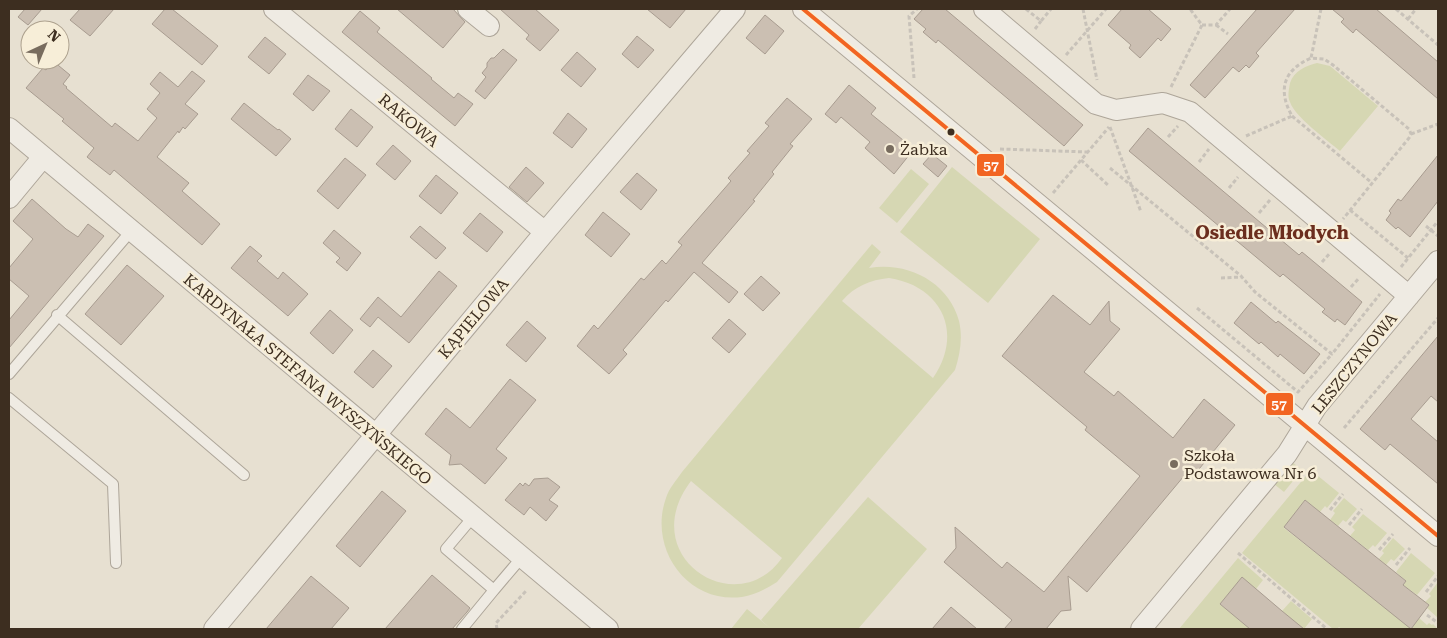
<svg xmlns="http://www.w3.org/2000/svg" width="1447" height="638" font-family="'Roboto Serif',serif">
<rect width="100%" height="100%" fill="#e7e0d1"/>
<path fill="#d6d7b3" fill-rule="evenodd" d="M1317 63 1330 66 1378 106 1340 151C1327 140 1295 117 1290 102 1287 96 1289 90 1290 83 1294 71 1305 66 1317 63Z
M952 167 1040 239 988 303 900 232Z
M911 169 929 184 897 223 879 208Z
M872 244 881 252 869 268C907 261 949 282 959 321 963 338 960 354 955 370L777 582C766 589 755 595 742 597 687 604 648 548 666 498 669 488 676 481 682 472ZM889 278C942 286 964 333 933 378L842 301C855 286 870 280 889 278ZM691 481 782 558C736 623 634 556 691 481Z
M1292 462 1302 470 1284 492 1274 484Z
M1310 471H1312L1339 493 1327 508 1325 506 1320 512 1305 500 1284 528 1411 628 1419 618 1427 625 1429 623 1432 625 1433 624 1437 628 1436 629H1342L1339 627 1337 629H1333L1242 553Z
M868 497 927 549 858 629H731L747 609 770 628 761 620Z
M1344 498 1357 509 1346 522 1343 520 1338 526 1330 520 1335 513 1333 511Z
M1363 514 1387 533 1375 547 1373 545 1368 550 1350 536 1355 530 1352 527Z
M1393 538 1405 549 1394 561 1391 559 1386 565 1379 559 1384 553 1382 551Z
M1411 553 1435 573 1417 595 1403 585 1406 581 1396 572Z
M1238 558 1263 580 1256 589 1242 578 1220 604 1250 629H1179Z
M1438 582V618L1427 608 1429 605 1425 602 1431 596 1429 594Z
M1291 601 1312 619 1304 629 1282 611Z"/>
<path fill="#cbbfb2" stroke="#a89c90" d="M25 9H42L28 25 18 17Z
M80 9H114L90 36 70 20Z
M165 9H172L218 46 202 65 152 24Z
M397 9H453L465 22 443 48Z
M500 9H535L559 30 540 51 526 39 529 35Z
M647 9H686L670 28Z
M923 9H945L1083 125 1064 146 938 40 936 43 923 32 926 29 914 19Z
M1122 9H1148L1171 29 1161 41 1158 38 1140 58 1129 48 1131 45 1108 25Z
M1257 9H1295L1256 53 1259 56 1249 68 1246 65 1239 72 1233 67 1205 98 1190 85Z
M1332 9H1376L1438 62V99L1356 29 1353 33 1341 22 1344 19Z
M360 11 380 28 377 32 432 78 431 79 454 98 458 93 473 104 455 126 342 32Z
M765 15 784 31 765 54 746 38Z
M637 36 654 50 638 68 622 54Z
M265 37 286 54 269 74 248 57Z
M503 49 517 60 485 99 475 91 486 77 482 73 487 67V63L491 58H494Z
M577 52 596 69 581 87 561 70Z
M53 61 70 75 63 84 67 87 66 88 112 127 115 123 138 141 157 118 147 109 160 93 150 84 160 72 178 87 192 71 205 81 185 104 198 114 185 129 183 127 179 133 178 131 157 157 189 183 182 191 220 224 202 245 114 170 110 175 87 157 94 148 62 121 64 119 26 88 43 68 46 70Z
M308 75 330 91 313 111 293 94Z
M849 85 876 108 871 114 914 149 894 174 865 148 870 142 841 117 836 123 825 114Z
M787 98 812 119 790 144 793 146 772 172 774 174 753 200 755 201 702 263 738 292 729 303 694 272 668 302 666 300 623 350 627 354 609 374 577 346 594 325 598 329 641 278 644 280 662 260 666 264 682 245 678 242 731 181 728 178 750 153 747 151 769 126 765 123Z
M244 103 270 124 278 130 279 129 291 139 276 156 231 119Z
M351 109 373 127 357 147 335 129Z
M568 113 587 129 572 148 553 133Z
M1148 128 1299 255 1302 252 1362 302 1345 325 1337 319 1335 322 1322 312 1325 309 1283 274 1280 277 1129 151Z
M393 145 411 161 395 180 376 164Z
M932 154 947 166 938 177 923 164Z
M1438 155V201L1410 237 1398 227 1396 229 1386 220 1391 213 1389 211 1398 199 1401 201Z
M345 158 366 175 338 209 317 191Z
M526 167 544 183 527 202 509 187Z
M637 173 657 190 641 210 620 192Z
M436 175 458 193 441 214 419 196Z
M32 199 66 229 78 237 88 224 104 236 9 348V320L29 296 9 279V268L33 239 13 221Z
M603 212 630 234 611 257 585 235Z
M480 213 503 232 487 252 463 233Z
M420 226 446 248 436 259 410 237Z
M334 230 361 253 347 271 336 262 340 258 323 243Z
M250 246 262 256 257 261 278 279 283 272 308 294 288 316 231 268Z
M127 265 164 296 121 345 85 314Z
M439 271 457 286 409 343 378 317 370 327 360 319 378 297 401 317Z
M761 276 780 293 763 311 744 294Z
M1053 295 1090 325 1109 301 1110 321 1120 329 1084 372 1114 396 1118 391 1173 438 1204 399 1235 425 1195 474 1189 470 1087 592 1068 576 1071 610 1061 611 1046 629H1004L1012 620 944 562 956 548 955 527 1002 568 1007 562 1044 592 1140 476 1085 430 1087 427 1002 356Z
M1251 302 1276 323 1278 321 1320 354 1304 374 1280 354 1278 357 1261 342 1259 344 1234 323Z
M330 310 353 330 333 354 310 333Z
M729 319 746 334 729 353 712 338Z
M527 321 546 338 526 362 506 345Z
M1438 336V402L1431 396 1411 419 1438 442V484L1390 444 1385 450 1360 429Z
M373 350 392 366 373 388 354 372Z
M510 379 536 400 496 449 507 458 485 484 461 464 449 465 451 455 425 434 446 408 470 428Z
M548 478 560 487 549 500 558 506 546 521 530 507 524 515 505 500 520 483 523 486 525 483 529 486 534 479Z
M382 491 406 511 360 567 336 546Z
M1305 500 1406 581 1403 585 1429 605 1411 629 1284 527Z
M432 575 470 608 467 612 452 629H385Z
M311 576 349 608 331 629H266Z
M1242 577 1282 611 1304 629H1250L1220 604Z
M951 607 977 629H932Z"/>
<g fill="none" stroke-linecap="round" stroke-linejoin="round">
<g stroke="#ada599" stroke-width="12">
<path id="lane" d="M57 315 244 475
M9 374 131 231
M9 398 113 484 116 563
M473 517 446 549 494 590 522 557
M462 629 494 590"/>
</g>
<g stroke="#ada599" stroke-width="22">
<path id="street" d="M274 9 545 232
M468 9 489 26
M803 9 1438 536
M984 9 1096 104 1116 110 1163 103 1190 112 1409 296
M9 128 608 629
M9 198 43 157
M214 629 545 232 735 9
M1141 629 1287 454 1317 406 1438 261"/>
</g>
<path stroke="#c8c2b9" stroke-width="3" stroke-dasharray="4 2.5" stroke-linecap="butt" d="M1026 9 1041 21 1051 9
M1083 9 1097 80
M1321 9 1311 58 1324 59 1333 65 1409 129 1411 134 1409 138 1343 219
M1396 9 1438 45
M1408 19 1416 9
M1202 25H1216L1230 9
M1216 25 1228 34
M1035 29 1041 21
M1066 55 1106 9
M914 78 909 16 917 9
M1171 87 1202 25 1190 9
M1292 116 1372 183
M1110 127 1141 212
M1411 134 1438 124
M1246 136 1292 116C1277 89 1284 70 1311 58
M1168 137 1178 126
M1000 149 1088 152
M1081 160 1109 186
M1199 162 1209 149
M1110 168 1241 276 1255 292 1332 354 1380 294
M1229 188 1238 177
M1053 193 1109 127
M1350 210 1408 258
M1259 213 1270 200
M1426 226 1438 236
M1289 239 1300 226
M1322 262 1330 253
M1401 267 1438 221
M1221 278 1241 277
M1351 287 1359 278
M1197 308 1298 392 1332 354
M1344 428 1438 318
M1330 510 1343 494
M1349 525 1362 509
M1379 550 1393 534
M1238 553 1327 629
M1396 565 1410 548
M1426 592 1438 576
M1427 615 1438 623
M497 629 496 623 526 591"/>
<use href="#lane" stroke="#efebe3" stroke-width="10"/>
<use href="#street" stroke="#efebe3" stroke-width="20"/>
<g stroke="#f7eed8" stroke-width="8">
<path id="bus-1" d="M803 9 1438 536"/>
</g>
<use href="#bus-1" stroke="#f26522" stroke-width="4"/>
</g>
<circle fill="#3d2e20" stroke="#f7eed8" stroke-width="2" cx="951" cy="132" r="4.5"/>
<g fill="#786c5e" stroke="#f7eed8" stroke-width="2">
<circle cx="890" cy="149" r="5"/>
<circle cx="1174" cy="464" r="5"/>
</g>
<g text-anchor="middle" stroke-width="5" stroke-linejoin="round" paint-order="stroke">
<g font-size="16" fill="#3d2e20" stroke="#f7eed8">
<text transform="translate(409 120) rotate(40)" y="6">RAKOWA</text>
<text transform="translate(473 318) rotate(-50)" y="6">KĄPIELOWA</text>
<text transform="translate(1354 363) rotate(-51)" y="6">LESZCZYNOWA</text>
<text transform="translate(308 379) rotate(40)" y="6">KARDYNAŁA STEFANA WYSZYŃSKIEGO</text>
</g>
<g font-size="16" fill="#3d2e20" stroke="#f7eed8" text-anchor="start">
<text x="900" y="155">Żabka</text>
<text x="1184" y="461">Szkoła<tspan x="1184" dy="18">Podstawowa Nr 6</tspan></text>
</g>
<g font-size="18" font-weight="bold" fill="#6b2e1e" stroke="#f7eed8">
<text x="1272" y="239">Osiedle Młodych</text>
</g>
</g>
<g stroke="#f7eed8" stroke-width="2">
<rect x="976" y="153" width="29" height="24" rx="5" fill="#f26522"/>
<rect x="1265" y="392" width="29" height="24" rx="5" fill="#f26522"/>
</g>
<g font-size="14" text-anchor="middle" font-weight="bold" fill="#fff">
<text x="991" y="170">57</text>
<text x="1279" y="409">57</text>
</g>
<rect width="1447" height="638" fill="none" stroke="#3d2e20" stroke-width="20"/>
<g transform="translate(45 45) rotate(44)"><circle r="24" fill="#f7eed8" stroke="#ada18e"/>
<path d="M0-4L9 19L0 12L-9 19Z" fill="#786c5e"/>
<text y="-8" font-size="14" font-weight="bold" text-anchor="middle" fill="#3d2e20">N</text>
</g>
</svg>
